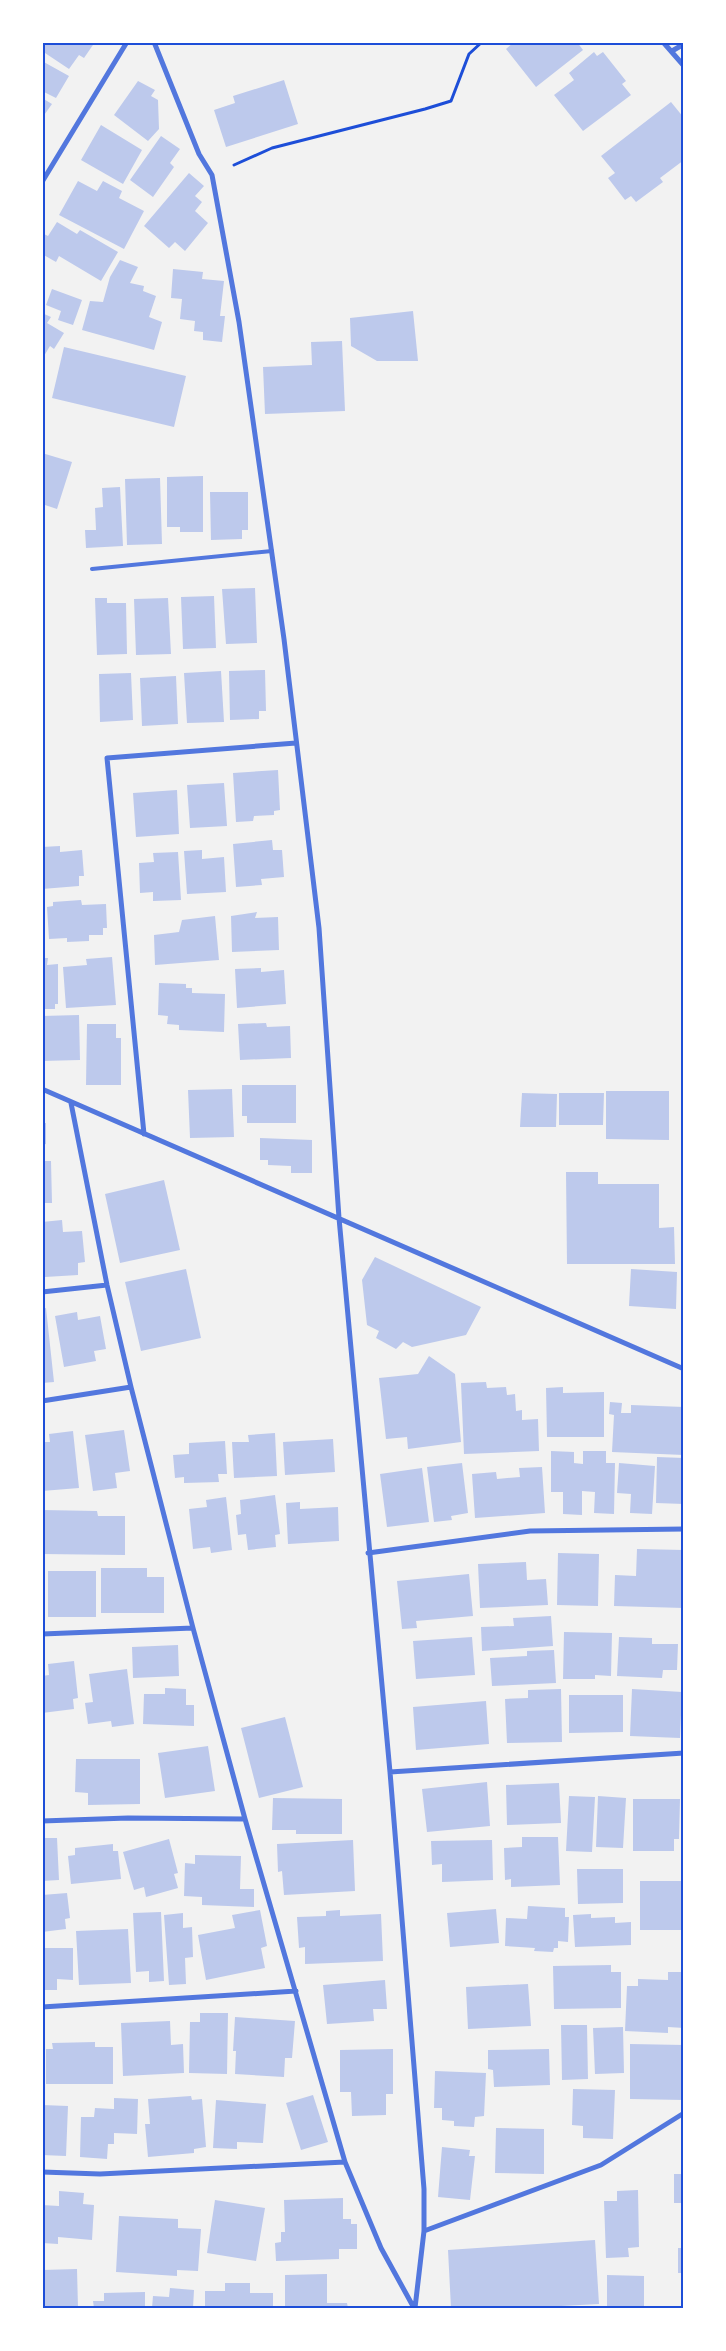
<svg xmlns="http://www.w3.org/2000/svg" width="726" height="2351" font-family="'PT Sans Narrow',sans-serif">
<rect width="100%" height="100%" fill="#f2f2f2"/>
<path fill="#bdc9ec" d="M42 42H95L84 58 79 55 69 69 42 51Z
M514 42H577L583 50 536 87 506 49Z
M594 52 597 56 603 52 626 81 622 84 631 95 583 131 554 95 574 80 569 73Z
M42 61 69 76 56 98 42 91Z
M284 80 298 124 226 147 214 110 235 103 233 96Z
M138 81 155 90 151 96 158 100 159 129 148 141 114 115Z
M42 98 52 104 42 118Z
M671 102 684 118V160L660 178 663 182 636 202 631 196 625 200 608 178 615 173 601 156Z
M101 125 142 150 123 184 81 160Z
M161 136 180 149 170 163 174 167 153 197 130 180Z
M189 173 204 186 195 196 202 202 195 211 208 223 185 251 175 242 169 248 144 226Z
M78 181 97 191 103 181 122 191 119 198 144 211 124 249 59 215Z
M57 222 77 234 80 230 118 252 101 281 59 256 56 262 42 254V233L48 236Z
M120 260 138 267 130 283 144 286 143 291 156 296 149 317 162 322 154 350 82 330 90 301 103 302 110 277Z
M173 269 203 272 202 279 224 281 220 316H225L222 342 203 340V332L194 331 195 321 180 319 182 299 171 298Z
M52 289 82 300 73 325 58 320 61 311 46 305Z
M413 311 418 361H377L351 346 350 318Z
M42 313 51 317 47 323 64 333 54 349 50 346 44 356Z
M342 341 345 411 265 414 263 367 312 365 311 342Z
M64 347 186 376 174 427 52 398Z
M42 453 72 462 57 509 42 504Z
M203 476V532H180V527H167V477Z
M160 478 162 544 127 545 125 479Z
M120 487 123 546 86 548 85 530H96L95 508 103 507 102 488Z
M210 492H248V530H242V539L211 540Z
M255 588 257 643 226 644 222 589Z
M214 596 216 648 183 649 181 597Z
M95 598H107V603H126L127 654 97 655Z
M168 598 171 654 136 655 134 599Z
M265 670 266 711H259V719L230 720 229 671Z
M221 671 224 722 187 723 184 673Z
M131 673 133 720 100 722 99 674Z
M176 676 178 724 142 726 140 678Z
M278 770 280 810 274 811V815L254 816 253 821 236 822 233 773Z
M224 783 227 826 190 828 187 785Z
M177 790 179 834 136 837 133 793Z
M272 840 273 850H282L284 877 261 879 262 885 236 887 233 844Z
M60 846V852L82 850 84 876H79V886L42 889V847Z
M202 850V859L224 857 226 892 187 894 184 851Z
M178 852 181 900 153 901V892L140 893 139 863 154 862 153 853Z
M81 900 82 905 106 904 107 928H103V935H89V941L67 942V938L49 939 47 907 53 906V902Z
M257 912 255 918 278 917 279 950 232 952 231 916Z
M215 916 219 960 155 965 154 935 179 932 182 920Z
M112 957 116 1005 66 1008 63 967 87 965 86 959Z
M42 958H48L47 965 58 964V1004H55V1009H42Z
M261 968V972L284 970 286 1004 237 1008 235 969Z
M159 983 186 984V988H192V993L225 994 224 1032 179 1030V1025L167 1024 168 1016 158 1015Z
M79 1015 80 1060 42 1061V1016Z
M266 1023 267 1027 290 1026 291 1058 240 1060 238 1024Z
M87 1024H116V1038H121V1085H86Z
M242 1085H296V1123H247V1116H242Z
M232 1089 234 1137 190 1138 188 1090Z
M606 1091H669V1140L606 1139Z
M522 1093 557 1094 556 1127H520Z
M559 1093H604L603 1125H559Z
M42 1123H46V1144L42 1145Z
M260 1138 312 1140V1173H291V1166L268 1165V1160H260Z
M42 1161H51L52 1203H42Z
M566 1172H598V1184H659V1228L674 1227 675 1264H567Z
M164 1180 180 1250 120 1263 105 1194Z
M62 1220 63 1232 82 1231 85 1262 78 1263V1275L45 1277 42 1222Z
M375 1257 481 1307 466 1335 412 1347 403 1342 396 1349 376 1338 379 1331 367 1325 362 1280Z
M186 1269 201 1338 141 1351 125 1282Z
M631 1269 677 1272 676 1309 629 1306Z
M46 1308 54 1382 42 1383V1309Z
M77 1312 78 1320 100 1316 106 1349 94 1351 96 1361 64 1367 55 1316Z
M429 1356 455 1374 461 1442 408 1449 407 1437 386 1439 379 1378 418 1374Z
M486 1382 487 1388 506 1387 507 1395 515 1394 516 1411 522 1410V1420L538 1419 539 1451 464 1454 461 1383Z
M563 1387V1393L604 1392V1437H547L546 1388Z
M610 1402 622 1403 621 1413H631V1405L684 1407V1455L612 1452 614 1415 609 1414Z
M124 1430 130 1471 115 1473 117 1488 93 1491 85 1435Z
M73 1431 79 1488 42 1491V1442H50L49 1434Z
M275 1433 277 1476 234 1478 232 1442H249L248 1435Z
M333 1439 335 1472 285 1475 283 1442Z
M225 1441 227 1474H218L219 1482 184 1483V1477L175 1478 173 1455 189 1454V1443Z
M551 1451 574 1452V1463L583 1464V1451H606V1463H615L614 1514 594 1513 595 1492 582 1491V1515L563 1514V1492H551Z
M657 1457 684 1458V1504L656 1503Z
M462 1463 468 1513 451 1516 452 1520 434 1522 427 1467Z
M619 1463 655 1466 652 1514 630 1513 631 1494 617 1493Z
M542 1467 545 1513 475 1518 472 1474 496 1472 497 1479 520 1477 519 1468Z
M422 1468 429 1522 387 1527 380 1474Z
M275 1495 280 1534 275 1535 276 1547 248 1550 246 1534 238 1535 236 1515 241 1514 240 1500Z
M226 1497 232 1550 211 1553 210 1547 193 1549 189 1509 207 1507 206 1500Z
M300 1502V1509L338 1507 339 1541 288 1544 286 1503Z
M42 1510 97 1511 98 1516H125V1555L42 1554Z
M637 1549 684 1550V1608L614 1606 615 1575 636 1576Z
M558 1553 599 1554 598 1606 557 1605Z
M526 1562 527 1580 546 1579 548 1605 480 1608 478 1564Z
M101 1568H147V1577H164V1613H101Z
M48 1571H96V1617H48Z
M469 1574 473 1616 416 1621 417 1628 402 1629 397 1581Z
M551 1616 553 1646 482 1651 481 1627 514 1626 513 1618Z
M564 1632 612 1633 611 1676 595 1675V1679H563Z
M472 1637 475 1675 416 1679 413 1641Z
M619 1637 652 1638V1644H678L677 1670H663L662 1678 617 1676Z
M178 1645 179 1676 133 1678 132 1647Z
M554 1650 556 1683 492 1686 490 1658 527 1656V1651Z
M74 1661 78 1698 73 1699 74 1709 42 1713V1676L49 1675 48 1664Z
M127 1669 134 1724 112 1727 111 1721 88 1724 85 1703 93 1702 89 1674Z
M165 1688 186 1689V1705H194V1726L143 1724 144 1694H165Z
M561 1689 562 1742 507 1743 505 1699 528 1698V1690Z
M632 1689 682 1692 680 1738 630 1736Z
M569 1695H623V1732L569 1733Z
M486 1701 489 1744 416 1750 413 1707Z
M285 1717 303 1787 259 1798 241 1728Z
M208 1746 215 1791 165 1798 158 1753Z
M76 1759H140V1804L88 1805V1793L75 1792Z
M487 1782 490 1826 427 1832 422 1789Z
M559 1783 561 1823 507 1825 506 1785Z
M569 1796 595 1797 592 1852 566 1851Z
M598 1796 626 1798 623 1848 596 1847Z
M273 1798 342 1799V1834H296V1830H272Z
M633 1799H680L679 1839H674V1851H633Z
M522 1837H558L560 1885 511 1887V1879L505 1880 504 1848 522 1847Z
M42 1838H57L59 1880 42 1881Z
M169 1839 178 1873 174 1874 178 1888 146 1897 144 1887 134 1890 123 1852Z
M353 1840 355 1891 284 1895 282 1871 278 1872 277 1844Z
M492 1840 493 1880 442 1882V1864L432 1865 431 1841Z
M113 1844V1851H118L121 1879 71 1884 68 1856 75 1855V1848Z
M195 1855 241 1856 240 1889H254V1907L202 1905V1897L184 1896 185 1863 195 1864Z
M577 1869H623V1903L578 1904Z
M640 1881H684V1930H640Z
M67 1893 70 1918 65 1919 66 1929 42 1932V1895Z
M528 1906 565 1908V1917H569L568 1942 558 1941V1948H554L553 1952 534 1951 535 1948 505 1946 506 1918 527 1919Z
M496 1909 499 1943 450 1947 447 1913Z
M260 1910 267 1946 261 1948 265 1968 206 1980 198 1935 235 1928 232 1915Z
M340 1910V1916L381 1914 383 1961 305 1964V1947L299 1948 297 1917 326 1916V1911Z
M161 1912 164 1981 149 1982V1971L136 1972 133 1913Z
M183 1913V1928L192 1927 193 1957 185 1958 186 1984 169 1985 164 1915Z
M591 1914V1918L615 1917V1923L631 1922V1945L575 1947 573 1915Z
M128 1929 131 1983 79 1985 76 1931Z
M42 1948H73V1980L57 1979V1990H42Z
M611 1965V1972H621V2008L554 2009 553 1966Z
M668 1972H684V2028L668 2027V2033L625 2031 627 1986H638V1979L668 1980Z
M385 1980 387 2009H373L374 2021 327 2024 323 1985Z
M528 1984 531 2026 468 2029 466 1987Z
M200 2013H228L227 2074 189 2073 190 2022H200Z
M235 2017 295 2021 292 2058H285L284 2077 235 2074 236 2051H233Z
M170 2021 171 2045 183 2044 184 2073 123 2076 121 2023Z
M561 2025H587L588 2079 562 2080Z
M623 2027 624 2073 595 2074 593 2028Z
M95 2042V2047H113V2084H46V2049H53L52 2043Z
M630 2044 684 2045V2100L630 2099Z
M393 2049V2094H386V2115L352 2116 351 2092H340V2050Z
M549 2049 550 2085 494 2087 493 2070 488 2069V2050Z
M435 2071 486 2073 484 2116 475 2117 474 2127 454 2126V2121L442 2120V2108H434Z
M573 2089 615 2090 613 2139 583 2138V2126L572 2125Z
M313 2095 328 2142 301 2150 286 2103Z
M191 2096 192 2100 202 2099 206 2147 194 2149V2153L148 2157 145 2124H150L148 2099Z
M114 2098 138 2099 137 2134 114 2133V2144H108L107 2159 80 2157 81 2117H94L95 2108 114 2109Z
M216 2100 266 2104 263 2143 237 2142V2149L213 2148Z
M42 2105 68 2106 66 2156 42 2155Z
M496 2128 544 2129V2174L495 2173Z
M442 2147 470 2150 469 2156H475L470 2200 438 2197Z
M674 2174H684V2203H674Z
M638 2190 639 2247 628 2248 629 2257 606 2258 604 2201H617V2191Z
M59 2191 84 2193 83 2204 94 2205 92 2240 58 2237V2244L42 2243V2205L59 2206Z
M343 2198V2219H351V2224H357V2249H339V2259L276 2261 275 2243 281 2242V2232H285L284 2200Z
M215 2200 265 2208 256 2261 207 2253Z
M119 2216 178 2219V2228L201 2229 198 2271 177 2270V2276L116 2272Z
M595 2240 599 2304 524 2308H451L448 2250Z
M678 2248H684V2273H678Z
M77 2269 78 2308H42V2270Z
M327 2274V2303H347L348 2308H285V2275Z
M607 2275 644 2276V2308H607Z
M225 2283H250V2293H273V2308H205V2291H225Z
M170 2288 194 2290 193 2308H152L153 2296 169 2297Z
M145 2292V2308H94L93 2301H104V2293Z"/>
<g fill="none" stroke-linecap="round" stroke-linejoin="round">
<path stroke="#1d4ed8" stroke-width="3" d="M234 165 272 148 425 109 451 101 469 54 482 42"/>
<path stroke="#5277de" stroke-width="4" d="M92 569 272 551"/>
<path stroke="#5277de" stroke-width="5" d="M154 42 199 154 212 175 239 322 284 639 319 928 339 1218 390 1772 424 2189V2231L415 2308
M663 42 684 66
M672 51 684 44
M42 182 127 42
M42 1089 684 1369
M71 1103 107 1285 131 1387 193 1628 245 1819 345 2162 381 2248 414 2308
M144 1134 107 758 296 743
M42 1292 107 1285
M42 1401 131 1387
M368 1553 530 1531 684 1529
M42 1634 193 1628
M390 1772 684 1753
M42 1821 128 1818 245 1819
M42 2007 296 1991
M42 2172 100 2174 345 2162
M424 2231 601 2165 684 2113"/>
</g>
<rect width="726" height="2351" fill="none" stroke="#ffffff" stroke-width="88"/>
<rect x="44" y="44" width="638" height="2263" fill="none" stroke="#1d4ed8" stroke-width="2"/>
</svg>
